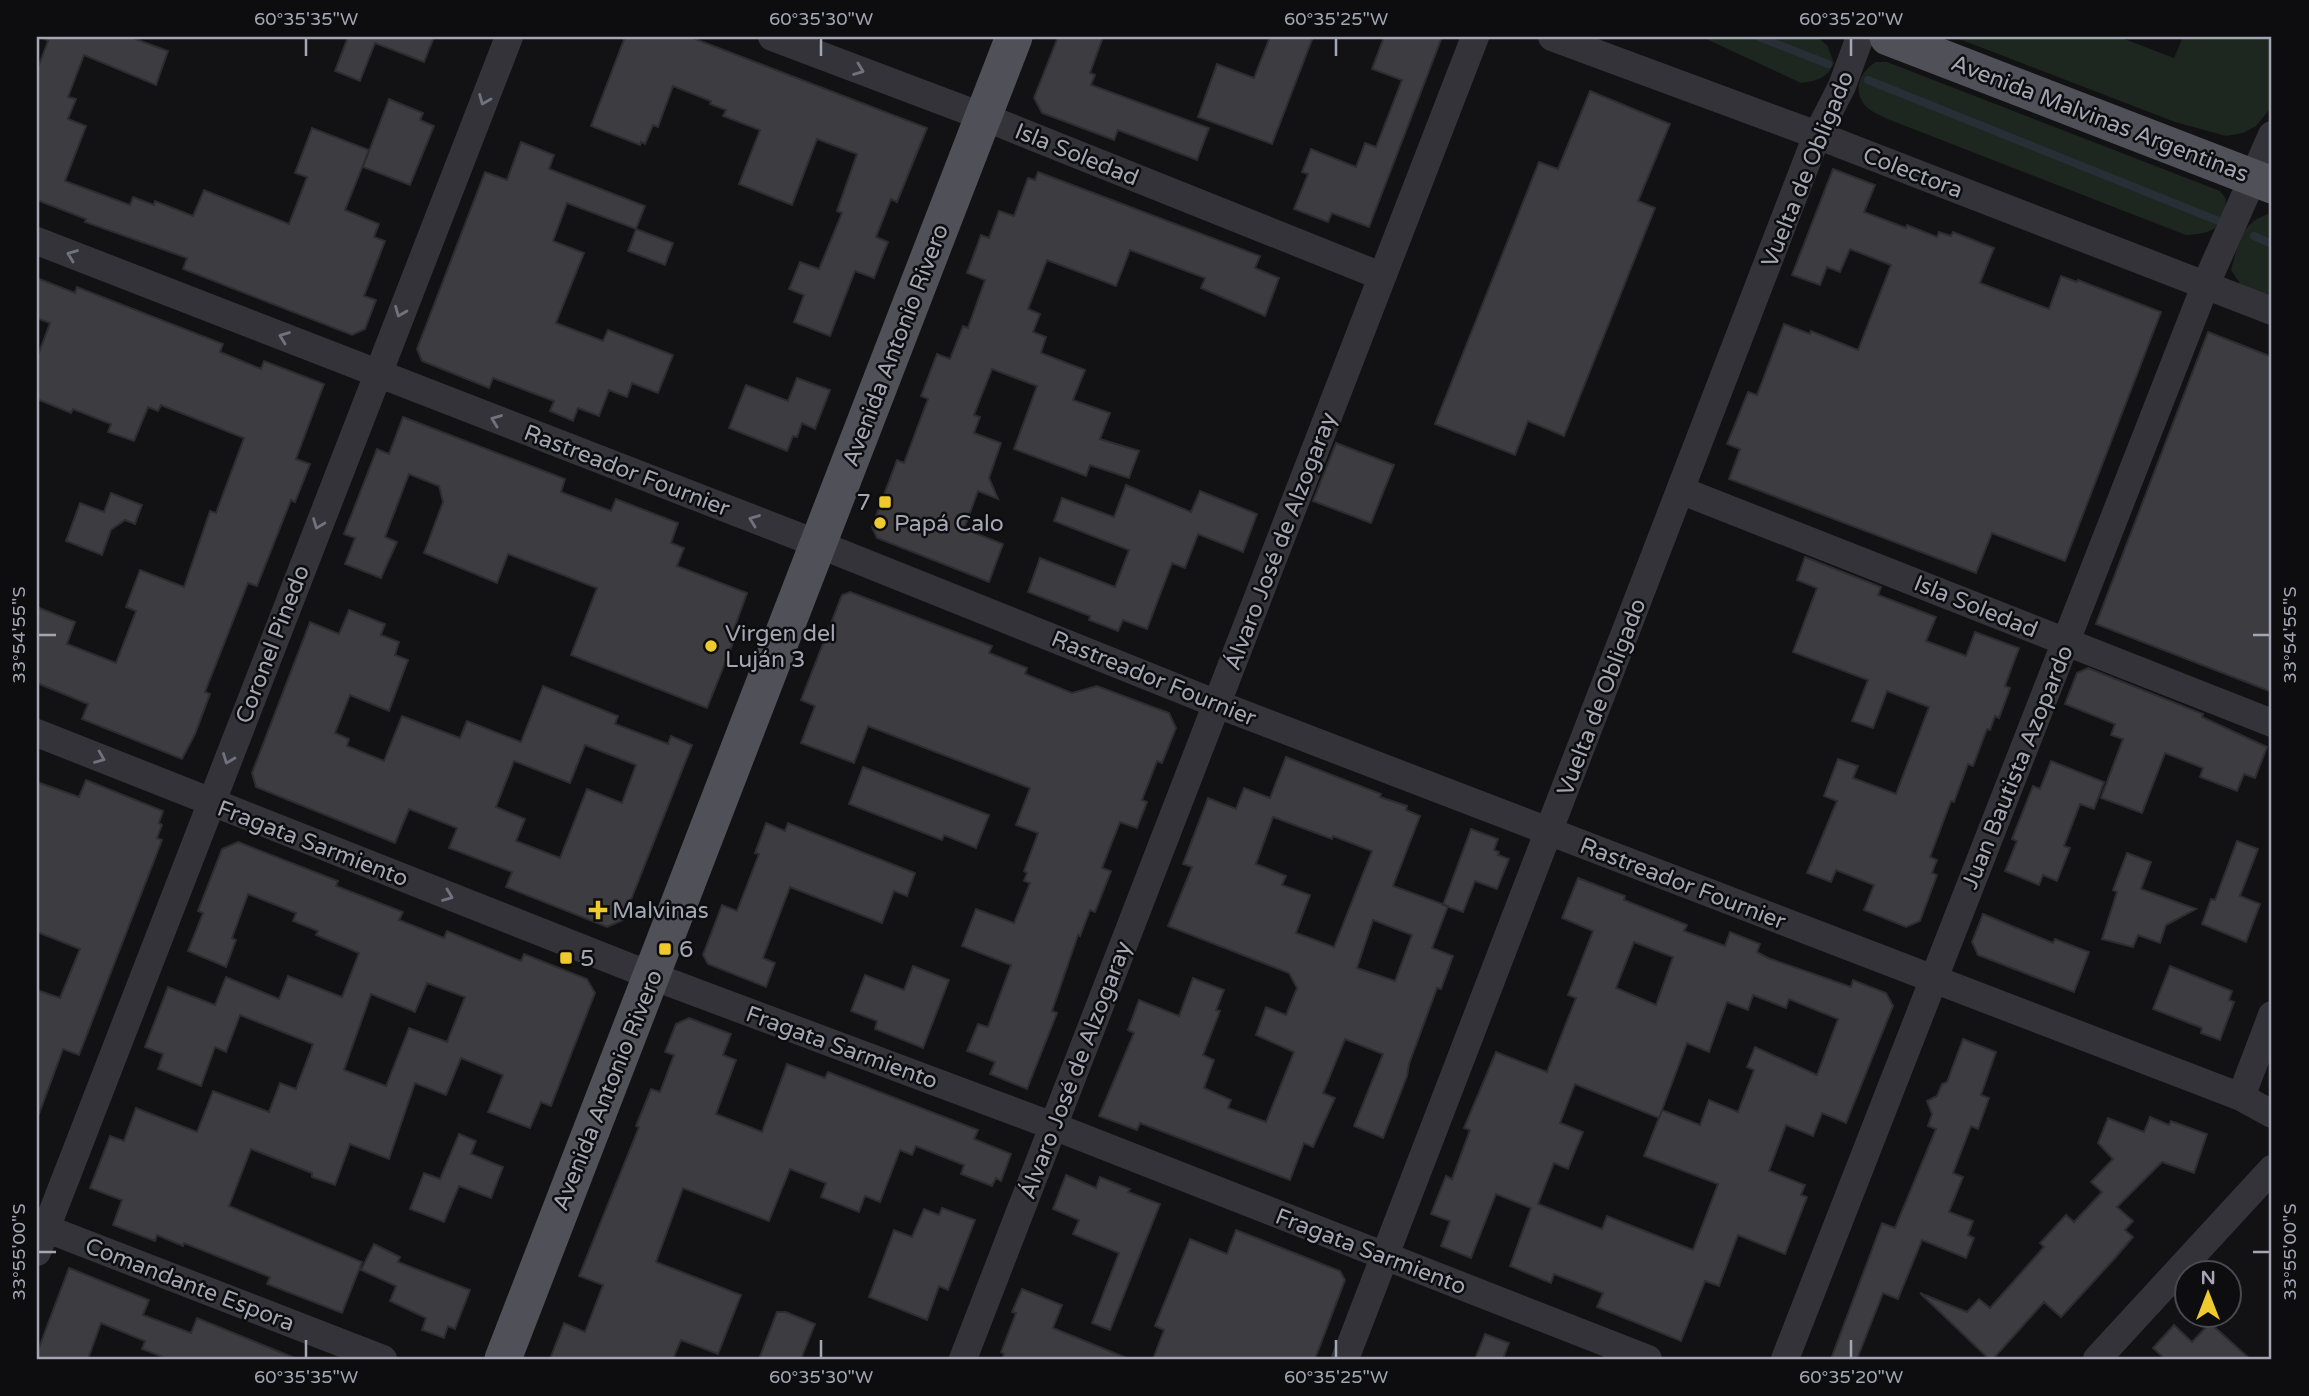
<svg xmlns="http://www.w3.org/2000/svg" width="2309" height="1396" font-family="'Varela Round',sans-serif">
<rect width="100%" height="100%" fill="#121214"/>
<path fill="#1e2620" d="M1702 37H1817L1827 45 1834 63C1828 78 1816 81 1801 83Z
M1954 37H2119L2174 58 2183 37H2272V101L2269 110 2256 126 2243 133 2226 136 2175 122Z
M1876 62H1887L2220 191 2226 199C2224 228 2213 234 2186 235L1890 120C1880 115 1867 111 1862 101 1853 85 1863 70 1876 62Z
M2272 213V300L2243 288 2231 270C2239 242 2241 221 2272 213Z"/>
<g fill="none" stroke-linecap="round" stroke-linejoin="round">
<path stroke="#292f37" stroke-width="8" d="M1759 37 1828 64
M1868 80 2216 220
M2254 236 2272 244"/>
</g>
<path fill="#3c3c41" stroke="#2d2c30" stroke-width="2" fill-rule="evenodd" d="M41 37H130L168 51 156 85 84 55 68 97 76 99 68 119 86 126 65 181 130 205 133 197 154 205 155 201 193 216 204 190 289 224 307 177 295 173 312 128 369 150 345 210 379 224 374 237 385 241 364 296 376 300 365 329 352 335 183 269 187 258 85 222 86 219 37 200V70L48 41Z
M348 37H434L424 62 375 43 360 81 335 71Z
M625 37H690L927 128 897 202 891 199 876 237 888 242 874 278 855 271 830 336 794 322 804 295 789 289 800 262 819 269 842 213 837 211 857 154 817 139 792 205 739 184 760 130 723 116 726 110 710 104 711 101 673 86 658 127 653 125 645 144 641 142 640 145 591 126Z
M1058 37H1103L1090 73 1095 75 1091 85 1209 128 1197 160 1118 130 1114 140 1042 113 1034 98Z
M1270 37H1313L1272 144 1198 117 1217 64 1254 78Z
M1384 37H1442L1369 227 1332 213 1328 222 1294 209 1308 174 1302 172 1311 149 1356 167 1365 143 1376 147 1402 80 1372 69Z
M1590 91 1670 124 1638 201 1655 208 1564 436 1528 421 1515 455 1435 424 1539 162 1558 169Z
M389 99 423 113 420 120 434 126 410 185 363 167Z
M521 142 554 155 549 169 645 206 636 229 567 203 553 241 584 253 556 323 603 341 608 330 673 355 658 393 632 383 627 397 609 390 599 416 578 408 573 421 550 411 554 401 493 378 489 388 422 361 417 349 485 172 507 180Z
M1833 169 1875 185 1864 212 1906 228 1907 225 1937 237 1939 232 1951 236 1953 232 1994 248 1980 283 2049 309 2061 276 2077 282 2078 280 2161 312 2065 561 1992 533 1976 573 1729 479 1740 449 1727 444 1748 392 1757 395 1784 324 1810 334 1811 331 1858 350 1891 265 1850 249 1840 272 1827 267 1820 285 1792 275Z
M1038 172 1260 256 1255 268 1279 278 1265 316 1201 288 1205 278 1130 250 1116 286 1047 260 1028 309 1040 314 1033 332 1046 337 1041 353 1085 370 1073 400 1110 413 1100 439 1139 451 1129 478 1090 465 1086 476 1014 449 1037 386 992 369 974 415 980 417 974 433 1001 443 989 478 998 499 978 491 964 529 1003 544 989 582 877 538 872 527 897 460 904 463 928 399 921 396 937 354 950 359 963 326 968 328 985 280 967 273 981 235 989 238 999 211 1014 216 1028 178 1035 180Z
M636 229 673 243 665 265 628 251Z
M37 278 75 293 77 287 223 344 220 352 261 369 264 361 324 384 296 459 310 464 295 502 291 500 257 586 248 583 205 692 210 694 195 734 182 759 82 719 88 704 37 683V607L75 622 67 644 116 663 136 611 126 607 140 570 184 587 210 511 216 513 244 438 161 405 158 411 148 407 134 441 108 432 111 424 73 409 71 413 37 399V358L50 323 37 318Z
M2208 332 2272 357V692L2096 624Z
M797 378 830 390 815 429 802 423 797 437 793 436 787 451 729 428 746 385 788 401Z
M403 417 565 479 561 492 611 511 616 499 678 523 671 543 684 548 677 566 747 593 733 632 737 633 707 708 571 655 597 588 508 554 497 583 424 553 443 502 439 486 409 474 385 537 397 542 381 578 345 564 355 538 344 534 377 449 389 454Z
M1336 443 1394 465 1371 523 1313 501Z
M1126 485 1191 512 1200 491 1257 514 1243 552 1198 534 1185 568 1172 563 1147 629 1123 620 1118 631 1089 620 1090 616 1028 592 1040 558 1115 587 1129 550 1054 521 1062 498 1114 517Z
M111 493 142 505 135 524 125 520 111 530 102 555 66 541 80 503 104 512Z
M1805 557 1881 587 1878 595 1936 617 1926 641 1966 656 1975 632 2019 648 2005 686 2010 688 1999 718 1995 716 1990 730 1987 729 1973 766 1968 764 1954 802 1951 801 1930 857 1937 860 1932 873 1937 875 1920 921 1906 927 1864 910 1874 885 1836 870 1831 882 1807 873 1837 801 1824 796 1838 759 1858 766 1853 778 1896 794 1929 707 1887 691 1873 728 1852 721 1868 680 1793 652 1817 588 1797 580Z
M850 592 992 646 989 653 1027 668 1025 674 1072 693 1097 686 1169 713 1176 728 1162 763 1157 761 1142 800 1147 802 1137 828 1120 822 1102 868 1111 871 1095 912 1090 910 1080 936 1078 935 1052 1011 1057 1013 1027 1089 990 1074 995 1062 967 1051 978 1024 988 1027 1011 965 962 946 976 909 1014 923 1030 883 1024 881 1027 873 1024 871 1038 833 1016 825 1030 788 868 726 854 763 801 743 815 706 801 700 842 595Z
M349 610 385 624 381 635 399 642 395 655 408 660 389 711 350 695 335 733 349 739 347 746 384 761 402 716 460 738 467 721 521 742 543 686 618 716 615 724 668 744 671 736 692 745 623 920 607 927 506 887 512 872 449 848 457 828 409 809 395 843 256 787 252 773 310 622 339 634ZM585 745 636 765 622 803 587 789 560 858 516 841 525 819 496 807 514 761 570 783Z
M2088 668 2203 714 2202 717 2267 747 2255 778 2244 774 2237 791 2200 777 2203 768 2165 753 2142 813 2101 798 2123 739 2111 735 2115 724 2065 704 2077 673Z
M1286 757 1381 794 1380 797 1407 806 1406 810 1420 816 1393 886 1448 906 1432 948 1453 956 1441 989 1437 988 1409 1064 1407 1076 1383 1138 1354 1126 1383 1054 1345 1039 1323 1093 1335 1098 1313 1147 1304 1143 1290 1180 1140 1123 1137 1130 1099 1116 1134 1033 1128 1030 1139 1000 1179 1016 1193 978 1224 990 1216 1010 1220 1011 1203 1055 1214 1060 1204 1088 1231 1100 1228 1108 1266 1122 1294 1052 1256 1035 1266 1007 1286 1015 1297 988 1289 973 1168 926 1192 867 1183 864 1208 798 1236 809 1244 788 1270 798ZM1273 817 1332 839 1333 836 1372 851 1334 947 1296 933 1310 895 1282 885 1286 876 1256 864ZM1373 920 1412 935 1395 981 1357 968Z
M2051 761 2104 782 2094 809 2080 804 2064 846 2070 848 2057 881 2043 875 2039 885 2005 871 2017 841 2012 839 2033 786 2040 789Z
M863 767 989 815 976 848 944 835 942 840 849 804Z
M86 780 163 811 159 823 162 825 157 838 162 840 79 1055 63 1049 39 1114H37V990L60 998 80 949 37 932V782L79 797Z
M766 823 785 831 788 823 915 873 907 896 894 891 882 923 790 887 763 958 775 963 766 987 708 964 703 955 722 905 737 911 759 854 755 853Z
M1471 829 1498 839 1494 850 1499 852 1498 855 1509 859 1497 889 1475 881 1463 912 1443 905Z
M2237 841 2258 849 2240 896 2260 904 2246 942 2202 924 2211 899 2215 900Z
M238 842 338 881 336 886 403 912 399 920 444 938 447 931 521 961 524 954 587 979 595 993 551 1106 541 1102 530 1128 488 1112 503 1075 461 1058 446 1095 415 1083 389 1159 350 1144 335 1185 312 1177V1173L251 1149 229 1206 362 1262 342 1313 267 1284 270 1277 184 1243 183 1246 157 1235 155 1241 113 1225 122 1200 90 1188 110 1136 124 1141 136 1108 197 1132 213 1091 269 1112 280 1083 296 1089 313 1044 240 1015 226 1052 215 1047 201 1086 158 1069 163 1054 145 1047 168 987 215 1005 226 977 279 999 288 976 342 997 359 953 316 935 318 931 293 921 296 913 248 894 232 938 236 940 226 967 188 951 203 913 198 911 222 849ZM427 983 465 997 447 1042 409 1028 386 1086 344 1070 371 994 415 1012Z
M2127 853 2151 862 2141 889 2196 909 2166 925 2160 943 2138 935 2133 947 2102 939 2117 892 2113 890Z
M1578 878 1625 896 1624 900 1687 925 1684 931 1725 946 1730 932 1760 944 1757 952 1768 958 1851 987 1853 980 1886 993 1893 1006 1846 1123 1822 1113 1813 1136 1786 1125 1769 1171 1805 1185 1801 1195 1807 1197 1785 1254 1738 1235 1719 1286 1705 1281 1681 1341 1597 1307 1603 1293 1554 1274 1551 1283 1510 1266 1531 1208 1496 1194 1471 1258 1441 1246 1450 1221 1431 1214 1446 1176 1452 1179 1470 1130 1464 1128 1496 1052 1547 1072 1576 998 1568 995 1593 931 1562 918ZM1634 942 1673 957 1656 1005 1616 988ZM1753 995 1786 1008 1789 999 1838 1019 1817 1075 1755 1047 1747 1067 1754 1070 1738 1112 1709 1100 1700 1125 1662 1110 1644 1156 1718 1184 1693 1250 1607 1216 1602 1229 1538 1204 1554 1163 1568 1169 1583 1132 1560 1123 1575 1084 1659 1118 1687 1043 1709 1052 1727 1002 1748 1010Z
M1983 914 2053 943 2055 939 2089 952 2074 992 1978 955 1972 942Z
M913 966 949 980 923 1048 875 1029 877 1021 851 1011 865 975 904 990Z
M2170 966 2232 991 2229 1000 2234 1002 2220 1040 2201 1033 2202 1028 2153 1009Z
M689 1018 731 1034 723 1055 736 1060 716 1114 762 1132 787 1064 825 1078 828 1072 978 1130 974 1139 1011 1154 1001 1181 996 1178 992 1186 961 1174 964 1165 916 1146 912 1155 900 1150 880 1202 865 1196 859 1212 821 1197 826 1183 790 1169 769 1221 683 1188 656 1262 741 1295 718 1354 681 1340 673 1359H550L564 1323 585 1332 603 1285 579 1276 639 1127 636 1126 651 1089 660 1092 674 1055 665 1052 676 1024Z
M1963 1039 1996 1052 1981 1095 1989 1098 1978 1129 1971 1126 1953 1173 1963 1177 1949 1212 1973 1221 1968 1235 1974 1238 1966 1258 1922 1240 1898 1299 1883 1293 1857 1359H1831L1882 1223 1895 1228 1936 1129 1928 1126 1932 1114 1927 1101 1937 1096 1942 1084 1947 1082Z
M2150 1117 2169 1125 2171 1121 2207 1134 2194 1173 2162 1162 2117 1207 2133 1221 2125 1230 2133 1237 2115 1258 2061 1317 2044 1302 1993 1359H1989L1920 1293 1967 1312 1979 1299 1990 1308 2044 1247 2040 1243 2066 1215 2074 1222 2102 1192 2091 1182 2113 1159 2098 1143 2108 1118 2144 1132Z
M459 1134 476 1141 471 1154 503 1167 491 1198 459 1186 444 1222 410 1209 424 1173 440 1179Z
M1066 1175 1096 1188 1100 1177 1130 1189 1128 1192 1160 1204 1110 1330 1092 1323 1119 1253 1073 1234 1079 1220 1053 1209Z
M942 1208 975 1220 948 1290 939 1286 927 1320 869 1297 894 1230 912 1237 924 1209 939 1215Z
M1236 1230 1340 1271 1345 1280 1315 1359H1153L1164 1330 1155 1326 1190 1239 1227 1254Z
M374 1244 400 1257 398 1262 470 1290 455 1329 448 1326 444 1338 422 1330 426 1318 390 1301 396 1286 361 1270Z
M69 1268 149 1300 143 1315 191 1333 197 1318 297 1359H168L142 1349 145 1341 101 1323 88 1359H37V1353Z
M1022 1289 1062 1305 1053 1328 1129 1359H1002L1004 1354 1001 1352 1016 1313 1012 1312Z
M777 1312H786L815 1324 801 1359H759Z
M2210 1323 2250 1359H2165L2153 1348 2174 1325 2192 1342Z
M1485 1334 1509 1343 1503 1359H1475Z"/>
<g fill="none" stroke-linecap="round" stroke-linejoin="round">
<path stroke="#333339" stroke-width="28" d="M772 37 984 117 1381 276
M1552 37 1817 135 2272 311
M37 241 818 544 1217 704 2241 1097 2272 1114
M1680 490 2272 723
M37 733 652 976 1053 1126 1648 1359
M2241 1097 2272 1015
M37 1225 383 1359
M37 1252 509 37
M963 1359 1475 37
M1345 1359 1817 135 1842 86 1860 37
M1785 1359 2205 286 2272 135
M2097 1359 2272 1169"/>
<path stroke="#4f5058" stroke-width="37" d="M1888 37 2272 185
M503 1359 1014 37"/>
</g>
<defs><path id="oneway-chevron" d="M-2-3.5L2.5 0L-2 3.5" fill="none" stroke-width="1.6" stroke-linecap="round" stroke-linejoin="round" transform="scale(1.75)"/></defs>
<g stroke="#71727d">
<use href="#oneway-chevron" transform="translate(859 70) rotate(21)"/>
<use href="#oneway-chevron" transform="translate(484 100) rotate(112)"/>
<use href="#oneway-chevron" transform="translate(72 255) rotate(-159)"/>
<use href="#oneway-chevron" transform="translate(400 312) rotate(112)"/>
<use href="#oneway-chevron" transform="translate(284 337) rotate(-159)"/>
<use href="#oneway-chevron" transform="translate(496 420) rotate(-159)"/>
<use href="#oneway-chevron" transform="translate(754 520) rotate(-159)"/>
<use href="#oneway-chevron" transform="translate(318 524) rotate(111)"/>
<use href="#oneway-chevron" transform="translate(100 758) rotate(22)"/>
<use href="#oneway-chevron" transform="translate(228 759) rotate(111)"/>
<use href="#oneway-chevron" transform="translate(448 896) rotate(21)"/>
</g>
<path fill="none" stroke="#a4a6b4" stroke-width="2.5" d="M306 38V56M821 38V56M1336 38V56M1851 38V56M38 635H56M2253 635H2270M38 1252H56M2253 1252H2270M306 1340V1358M821 1340V1358M1336 1340V1358M1851 1340V1358"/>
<g fill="#efca2e" stroke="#0d0d0f" stroke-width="2.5">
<rect x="878" y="495" width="14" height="14" rx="3.5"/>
<circle cx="880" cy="523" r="7"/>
<circle cx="711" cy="646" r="7"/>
<path d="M594.5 899.5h7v7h7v7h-7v7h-7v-7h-7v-7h7z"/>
<rect x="658" y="942" width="14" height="14" rx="3.5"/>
<rect x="559" y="951" width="14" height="14" rx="3.5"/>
</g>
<g text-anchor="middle" stroke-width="5" stroke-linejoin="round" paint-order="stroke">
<g font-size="23" fill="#a4a6b4" stroke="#0d0d0f">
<text transform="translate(2100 118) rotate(21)" y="8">Avenida Malvinas Argentinas</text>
<text transform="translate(1077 154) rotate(22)" y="8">Isla Soledad</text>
<text transform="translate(1807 169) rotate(-68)" y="8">Vuelta de Obligado</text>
<text transform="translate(1913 172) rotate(21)" y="8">Colectora</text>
<text transform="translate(895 345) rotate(-69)" y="8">Avenida Antonio Rivero</text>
<text transform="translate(627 470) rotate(21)" y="8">Rastreador Fournier</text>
<text transform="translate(1280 541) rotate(-69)" y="8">Álvaro José de Alzogaray</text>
<text transform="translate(1976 606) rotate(22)" y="8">Isla Soledad</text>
<text transform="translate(272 644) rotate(-69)" y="8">Coronel Pinedo</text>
<text transform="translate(1154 678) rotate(22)" y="8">Rastreador Fournier</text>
<text transform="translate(1601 697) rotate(-69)" y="8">Vuelta de Obligado</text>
<text transform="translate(2017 767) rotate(-68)" y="8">Juan Bautista Azopardo</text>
<text transform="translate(313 843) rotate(21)" y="8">Fragata Sarmiento</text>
<text transform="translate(1683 883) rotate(21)" y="8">Rastreador Fournier</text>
<text transform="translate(842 1047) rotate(20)" y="8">Fragata Sarmiento</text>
<text transform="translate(1075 1070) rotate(-69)" y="8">Álvaro José de Alzogaray</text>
<text transform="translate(607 1090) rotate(-68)" y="8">Avenida Antonio Rivero</text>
<text transform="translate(1371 1251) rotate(21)" y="8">Fragata Sarmiento</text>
<text transform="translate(190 1284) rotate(21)" y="8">Comandante Espora</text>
</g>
<g font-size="23" fill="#a4a6b4" stroke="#0d0d0f" text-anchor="start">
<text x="871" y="510" text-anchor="end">7</text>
<text x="894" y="531">Papá Calo</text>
<text x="725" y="641">Virgen del<tspan x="725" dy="26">Luján 3</tspan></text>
<text x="612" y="918">Malvinas</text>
<text x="679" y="957">6</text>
<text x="580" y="966">5</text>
</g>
</g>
<rect width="2309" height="1396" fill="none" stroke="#0d0d0f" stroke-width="77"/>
<g transform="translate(2208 1294)"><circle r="33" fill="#0d0d0f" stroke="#494a51" stroke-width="2"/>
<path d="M0-5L12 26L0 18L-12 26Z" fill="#efca2e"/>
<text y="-10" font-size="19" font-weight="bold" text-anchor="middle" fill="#a4a6b4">N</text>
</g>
<rect x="38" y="38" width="2232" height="1320" fill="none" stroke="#a4a6b4" stroke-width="2.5"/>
<g font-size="18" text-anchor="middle" fill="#a4a6b4">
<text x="306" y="25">60°35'35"W</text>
<text x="821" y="25">60°35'30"W</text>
<text x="1336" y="25">60°35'25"W</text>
<text x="1851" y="25">60°35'20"W</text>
<text transform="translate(19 635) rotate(-90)" y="6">33°54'55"S</text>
<text transform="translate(2290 635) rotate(-90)" y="6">33°54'55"S</text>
<text transform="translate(19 1252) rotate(-90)" y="6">33°55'00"S</text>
<text transform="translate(2290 1252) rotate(-90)" y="6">33°55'00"S</text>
<text x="306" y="1383">60°35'35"W</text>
<text x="821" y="1383">60°35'30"W</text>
<text x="1336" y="1383">60°35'25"W</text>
<text x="1851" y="1383">60°35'20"W</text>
</g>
</svg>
